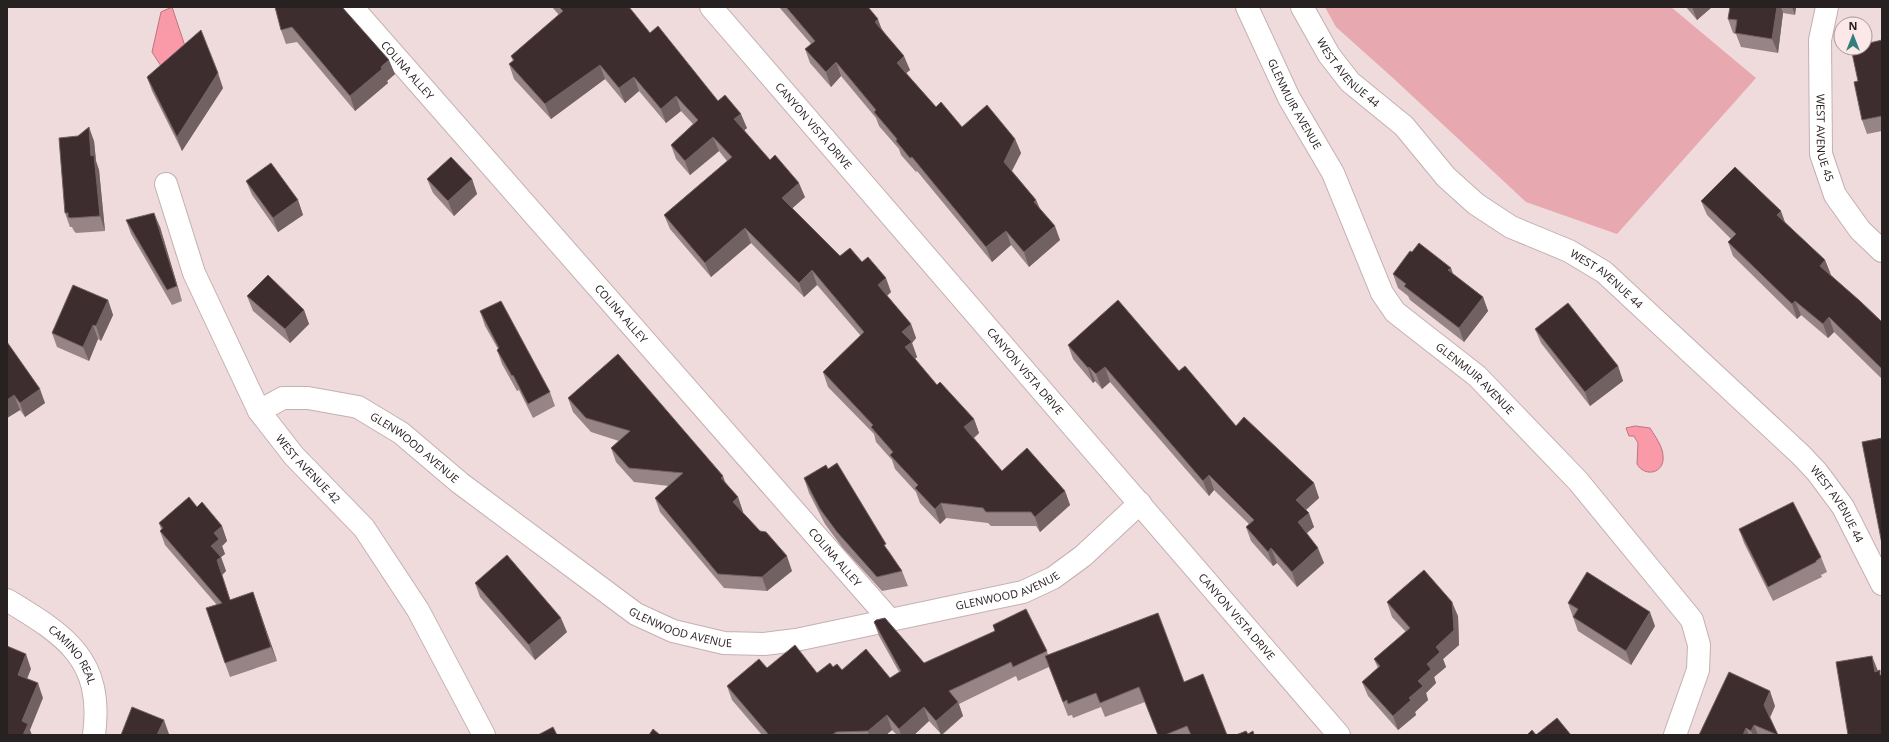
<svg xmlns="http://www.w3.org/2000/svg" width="1889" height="742" font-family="'Open Sans',sans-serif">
<rect width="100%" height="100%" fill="#efdadc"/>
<path fill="#e7a8b0" d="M1325 7H1671L1756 78 1617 234 1526 202 1393 78 1336 27Z"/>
<path fill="#fa99a7" stroke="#bb757f" d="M172 7 185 46 161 66 152 52 161 12Z
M1635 426 1650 428C1655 436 1663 447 1663 456 1665 473 1645 478 1637 464L1638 443 1634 436H1629L1626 428Z"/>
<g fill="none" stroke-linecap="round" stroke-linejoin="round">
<g stroke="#c4b0b2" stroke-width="24">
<g id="minor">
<path id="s1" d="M352 7 890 620"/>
<path id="s2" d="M711 7 1339 735"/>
<path id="s3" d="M1247 7 1289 98 1333 173 1382 293 1395 312 1477 376 1578 481 1692 620 1699 645 1698 670 1675 735"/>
<path id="s4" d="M1302 7 1329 55 1350 82 1404 126 1446 177 1476 204 1511 227 1569 251 1604 272 1801 455 1817 472 1843 507 1882 584"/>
<path id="s5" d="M1827 7 1820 40 1821 154 1835 195 1860 230 1882 251"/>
<path id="s6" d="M166 184 194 273 259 411 294 456 364 528 418 610 484 735"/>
<path id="s7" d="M259 411 283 398H308L358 407 401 433 460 483 636 614 673 631 724 643 764 644 796 640 1023 592 1053 578 1083 556 1140 503"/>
<path id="s8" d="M7 600C65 635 104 659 94 735"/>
</g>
</g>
<use href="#minor" stroke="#fff" stroke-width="22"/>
</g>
<path fill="#968486" d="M275 7 395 74 387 81 388 83 355 111 297 42 286 44 281 30Z
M552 7H629L650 33 718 101 747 128 744 130 770 160 805 197 792 208 840 256 862 262 891 292 887 296 911 324 916 338 912 343 917 357 915 359 937 385 974 419 979 433 974 438 1002 471 1065 491 1070 505 1040 532 1036 526H991L988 523 946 518 940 524 920 503 916 492 895 469 892 460 876 442 874 434 828 387 823 372 861 336 817 285 804 297 751 243 711 277 670 229 664 215 727 161 719 151 690 175 676 159 671 145 693 124 681 111 666 123 639 91 625 103 605 79 551 119 514 79 509 64 513 61 511 56 559 15Z
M779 7H868L882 29 910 70 906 73 936 107 962 127 1015 139 1021 153 1012 171 1036 200 1040 209 1060 240 1029 267 1011 245 992 262 917 171 916 172 901 155 899 149 879 126 876 118 841 76 831 87 810 63 805 49 811 44Z
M1686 7H1712L1697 20Z
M1730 7H1796L1795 15 1783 13 1778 53 1741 47 1736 34 1733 33 1728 19Z
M1882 40V131L1867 134 1862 120 1858 81Z
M147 77 223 88 182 151 152 91Z
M94 141 96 161 99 170 105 231 76 233 74 231 72 227H70L65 213Z
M427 179H472L477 194 454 216 433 193Z
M246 181 298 200 303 215 278 232 252 195Z
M1701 201 1785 223 1825 260 1831 275 1882 322V379L1834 332 1828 338 1801 315 1797 319 1733 256 1728 242 1731 239 1707 215Z
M126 220 160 227 182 301 172 305 131 234Z
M1393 274H1453L1483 297 1488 311 1464 342 1410 300 1408 296 1398 288Z
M247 296 304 310 309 324 290 343 253 311Z
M108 300 113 315 101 341 98 339 89 361 57 347 52 333Z
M480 311 550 392 555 406 533 418 519 390 517 391 502 364 497 350 498 349 485 326Z
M1535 329 1618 366 1623 381 1590 406 1541 343Z
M7 342 45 403 25 417 20 410 7 418Z
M1068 345 1179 371 1236 426 1314 483 1319 498 1306 510 1314 527 1307 533 1324 563 1297 587 1277 563 1273 566 1251 541 1246 527 1249 524 1214 490 1209 496 1110 382 1102 389 1095 381 1093 383 1073 359Z
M568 398 726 483 738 497 743 512H742L792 571 767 591 724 588 660 512 655 498 669 486 634 482 616 462 611 448 619 441 591 432 573 412Z
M804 478 889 551 902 571 908 586 882 591 842 547 825 524 809 493Z
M197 507 222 526 227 541 222 546 225 554 221 557 226 571 222 575 230 600 253 592 277 661 230 677 225 663 217 605 165 545 160 531 161 529 159 523Z
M1739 529 1821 557 1827 572 1821 575 1822 577 1773 601 1744 543Z
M475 583 567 632 535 660 480 597Z
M1387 602 1458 616 1459 645 1443 659 1446 667 1434 677 1436 683 1426 693 1428 700 1415 712 1416 715 1398 730 1368 696 1362 682 1378 668 1374 659 1406 632 1392 617Z
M1568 603 1655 626 1631 665 1578 631Z
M874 622 924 663 1047 651 1048 655 1184 682 1227 735H1158L1145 702 1105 717 1101 707 1073 718 1072 715 1068 716 1049 667 1018 681 1016 676 959 704 963 716 942 735 929 721 914 735H897L892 730 886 735H762L732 700 727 686 767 668 817 673 833 667 842 670 890 678 899 672 879 636Z
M1775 706 1770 718 1778 735H1699Z"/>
<path fill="#726163" d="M1692 7H1712L1697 20Z
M1777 7H1781L1783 13 1778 53 1772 39Z
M1792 7H1796L1795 15Z
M878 19 883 33 875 22Z
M904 56 910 70 902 77 897 63Z
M389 60 395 74 387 81 388 83 355 111 350 96 381 67Z
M836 62 841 76 831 87 826 72Z
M600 65 605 79 551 119 545 104Z
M218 73 223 88 182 151 177 137Z
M634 77 639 91 625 103 619 88Z
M676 96 681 111 666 123 661 109Z
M741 114 747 128 740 134 734 119Z
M89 127 94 141 96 161 99 170 105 231 100 216 91 156Z
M713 137 719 151 690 175 685 161Z
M1015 139 1021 153 1009 176 1004 162Z
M472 179 477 194 454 216 448 201Z
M799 183 805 197 787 213 782 198Z
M298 200 303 215 278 232 273 218Z
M1036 200 1042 214 1034 202Z
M1781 211 1786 225 1777 215Z
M154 213 160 227 182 301 177 286Z
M1055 226 1060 240 1029 267 1024 252Z
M745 228 751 243 711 277 705 263Z
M1006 231 1011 245 992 262 986 247Z
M1825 260 1831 275 1820 266Z
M1451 268 1456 282 1448 270Z
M812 270 817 285 804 297 799 283Z
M886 278 891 292 883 299 878 285Z
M1483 297 1488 311 1464 342 1459 328Z
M108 300 113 315 101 341 96 326Z
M1795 301 1801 315 1797 319 1792 304Z
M304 310 309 324 290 343 285 329Z
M1829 317 1834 332 1828 338 1823 324Z
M911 324 916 338 912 343 917 357 911 362 905 347 902 332Z
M93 325 98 339 89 361 83 347Z
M1618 366 1623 381 1590 406 1585 392Z
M1089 367 1095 381 1093 383 1088 368Z
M1105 367 1110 382 1102 389 1096 374Z
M40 389 45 403 25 417 20 403Z
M14 395 20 410 7 418V400Z
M974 419 979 433 970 441 964 427Z
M1209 475 1214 490 1209 496 1203 481Z
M723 476 728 490 721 478Z
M1314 483 1319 498 1301 514 1296 500Z
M1065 491 1070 505 1040 532 1035 517Z
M738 497 743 512 738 516 733 502Z
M941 503 946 518 940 524 935 509Z
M1309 513 1314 527 1303 536 1298 522Z
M222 526 227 541 222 546 225 554 221 557 226 571 222 575 235 615 211 546 214 533Z
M1271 548 1277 563 1273 566 1268 552Z
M1318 548 1324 563 1297 587 1292 572Z
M787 556 792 571 767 591 762 577Z
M253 592 258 607 277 661 271 647Z
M1452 602 1458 616 1459 645 1443 659 1446 667 1434 677 1436 683 1426 693 1428 700 1415 712 1416 715 1398 730 1393 716 1409 698 1436 647Z
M1650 612 1655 626 1631 665 1626 651Z
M561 618 567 632 535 660 529 645Z
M26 654 31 669 23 689 18 675Z
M1872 656 1878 671 1875 672Z
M38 683 43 698 30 730 32 735H23L22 721Z
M1770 691 1775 706 1769 719 1764 705Z
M958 702 963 716 941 735 936 721Z
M924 707 929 721 914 735H901L899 729Z
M887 715 892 730 886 735H869L868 731Z
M164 720 169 734V735H157Z
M1754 725 1758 735H1753L1751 731Z
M1746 728 1749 735H1743Z
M836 732 837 735H832Z"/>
<path fill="#3d2d2f" stroke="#726163" d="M275 7H342L389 60 381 67 382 69 350 96 292 27 281 30Z
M559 7H629L650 33 658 26 718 101 725 95 741 114 734 119 770 160 775 155 799 183 782 198 840 256 850 248 862 262 868 257 886 278 878 285 911 324 902 332 912 342 905 347 937 385 940 382 974 419 964 427 1002 471 1027 448 1065 491 1035 517 1031 512H986L983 508 941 503 935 509 915 488 918 485 890 455 893 452 871 427 873 425 823 372 864 332 812 270 799 283 745 228 705 263 664 215 732 157 713 137 685 161 671 145 698 120 676 96 661 109 634 77 619 88 600 65 545 104 509 64 514 60 511 56 563 11Z
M786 7H868L878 19 875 22 904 56 897 63 936 107 941 102 962 127 987 105 1015 139 1004 162 1036 200 1034 202 1055 226 1024 252 1006 231 986 247 912 157 910 158 896 141 897 139 874 112 876 110 836 62 826 72 805 49 815 41Z
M1730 7H1777L1772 39 1735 33 1737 20 1728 19Z
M201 30 218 73 177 137 147 77Z
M1882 40V116L1862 120 1854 82 1858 81 1851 48H1865V44Z
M89 127 91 156 94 155 100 216 71 218 68 217V213H65L59 138 78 136Z
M451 157 472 179 448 201 427 179Z
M271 163 298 200 273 218 246 181Z
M1735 167 1781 211 1777 215 1825 260 1820 266 1860 301 1882 322V369L1829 317 1823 324 1795 301 1792 304 1728 242 1736 234 1701 201Z
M154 213 177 286 167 290 126 220Z
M1419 243 1451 268 1448 270 1483 297 1459 328 1404 286 1406 284 1393 274 1410 251 1412 252Z
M268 275 304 310 285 329 247 296Z
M73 285 108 300 96 326 93 325 83 347 52 333Z
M1118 300 1179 371 1185 366 1236 426 1244 417 1314 483 1296 500 1309 513 1298 522 1318 548 1292 572 1271 548 1268 552 1246 527 1254 520 1209 475 1203 481 1105 367 1096 374 1089 367 1088 368 1068 345Z
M501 301 550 392 528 404 513 375 512 376 497 350 499 348 480 311Z
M1568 303 1618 366 1585 392 1535 329Z
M7 342 40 389 20 403 14 395 7 400Z
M618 354 723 476 721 478 738 497 733 502 760 531 766 532 787 556 762 577 718 574 655 498 683 473 629 468 611 448 630 431 586 418 568 398Z
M1882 438V544L1862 442Z
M837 463 886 544 884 545 902 571 877 577 837 532 820 509 804 478 826 465 828 469Z
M189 497 197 507 202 502 222 526 214 533 219 539 211 546 221 557 217 560 230 600 253 592 271 647 225 663 206 608 222 603 160 531 163 528 159 523Z
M1793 502 1821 557 1816 561V562L1768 587 1739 529Z
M507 555 561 618 529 645 475 583Z
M1424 570 1452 602 1454 630 1436 647 1440 652 1427 664 1431 669 1418 681 1423 686 1409 698 1411 700 1393 716 1362 682 1380 666 1374 659 1410 628 1387 602Z
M1587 572 1650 612 1626 651 1573 617 1578 609 1568 603Z
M1026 609 1047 651 1013 667 1011 662 949 691 958 702 936 721 924 707 899 729 887 715 868 731 836 732 832 735H769L727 686 759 659 767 668 795 645 817 673 830 663 833 667 837 664 842 670 866 649 890 678 901 671 874 622 876 620 885 618 924 663 995 631 993 625Z
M1158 613 1184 682 1203 674 1227 735H1191L1187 726 1165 735H1158L1139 687 1100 703 1096 693 1068 704 1067 700 1063 702 1045 656Z
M7 646 26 654 18 675 38 683 22 721 28 724 23 735H7Z
M1872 656 1875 672 1880 670V675H1882V735H1848L1836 662Z
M1729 672 1770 691 1764 705 1778 735 1754 725 1751 731 1746 728 1743 735H1699Z
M132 707 164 720 157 735H121Z
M1557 718 1571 735H1536Z
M553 727 557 735H538Z
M653 729 660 735H649Z
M1532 730 1536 735H1527Z
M1246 731 1248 734 1253 731 1254 735H1236Z"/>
<g text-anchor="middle" stroke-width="4" stroke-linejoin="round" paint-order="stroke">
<g font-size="11" fill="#282121" stroke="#fce7e9">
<text dy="4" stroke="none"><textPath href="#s1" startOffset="84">COLINA ALLEY</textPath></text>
<text dy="4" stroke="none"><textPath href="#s4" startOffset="81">WEST AVENUE 44</textPath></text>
<text dy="4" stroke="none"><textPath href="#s3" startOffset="108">GLENMUIR AVENUE</textPath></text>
<text dy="4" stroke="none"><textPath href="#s2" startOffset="157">CANYON VISTA DRIVE</textPath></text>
<text dy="4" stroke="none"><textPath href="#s5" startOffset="132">WEST AVENUE 45</textPath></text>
<text dy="4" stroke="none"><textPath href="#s4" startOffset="417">WEST AVENUE 44</textPath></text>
<text dy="4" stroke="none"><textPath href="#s1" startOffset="408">COLINA ALLEY</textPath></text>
<text dy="4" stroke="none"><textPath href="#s2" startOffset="481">CANYON VISTA DRIVE</textPath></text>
<text dy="4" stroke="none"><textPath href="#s3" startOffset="444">GLENMUIR AVENUE</textPath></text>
<text dy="4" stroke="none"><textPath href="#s7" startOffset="173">GLENWOOD AVENUE</textPath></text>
<text dy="4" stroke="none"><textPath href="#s6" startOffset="322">WEST AVENUE 42</textPath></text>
<text dy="4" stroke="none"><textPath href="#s4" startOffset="741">WEST AVENUE 44</textPath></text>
<text dy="4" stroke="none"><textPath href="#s1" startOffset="732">COLINA ALLEY</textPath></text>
<text dy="4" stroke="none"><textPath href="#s7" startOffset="833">GLENWOOD AVENUE</textPath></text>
<text dy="4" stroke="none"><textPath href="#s2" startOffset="805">CANYON VISTA DRIVE</textPath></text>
<text dy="4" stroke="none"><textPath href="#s7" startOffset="497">GLENWOOD AVENUE</textPath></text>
<text dy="4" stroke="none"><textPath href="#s8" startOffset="87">CAMINO REAL</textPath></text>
</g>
</g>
<rect width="1889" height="742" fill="none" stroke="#282121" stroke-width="16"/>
<g transform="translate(1853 36)"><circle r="19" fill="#fce7e9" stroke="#a79899"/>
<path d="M0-3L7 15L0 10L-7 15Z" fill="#367e7b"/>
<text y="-6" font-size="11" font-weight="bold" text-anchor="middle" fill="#282121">N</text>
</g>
</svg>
